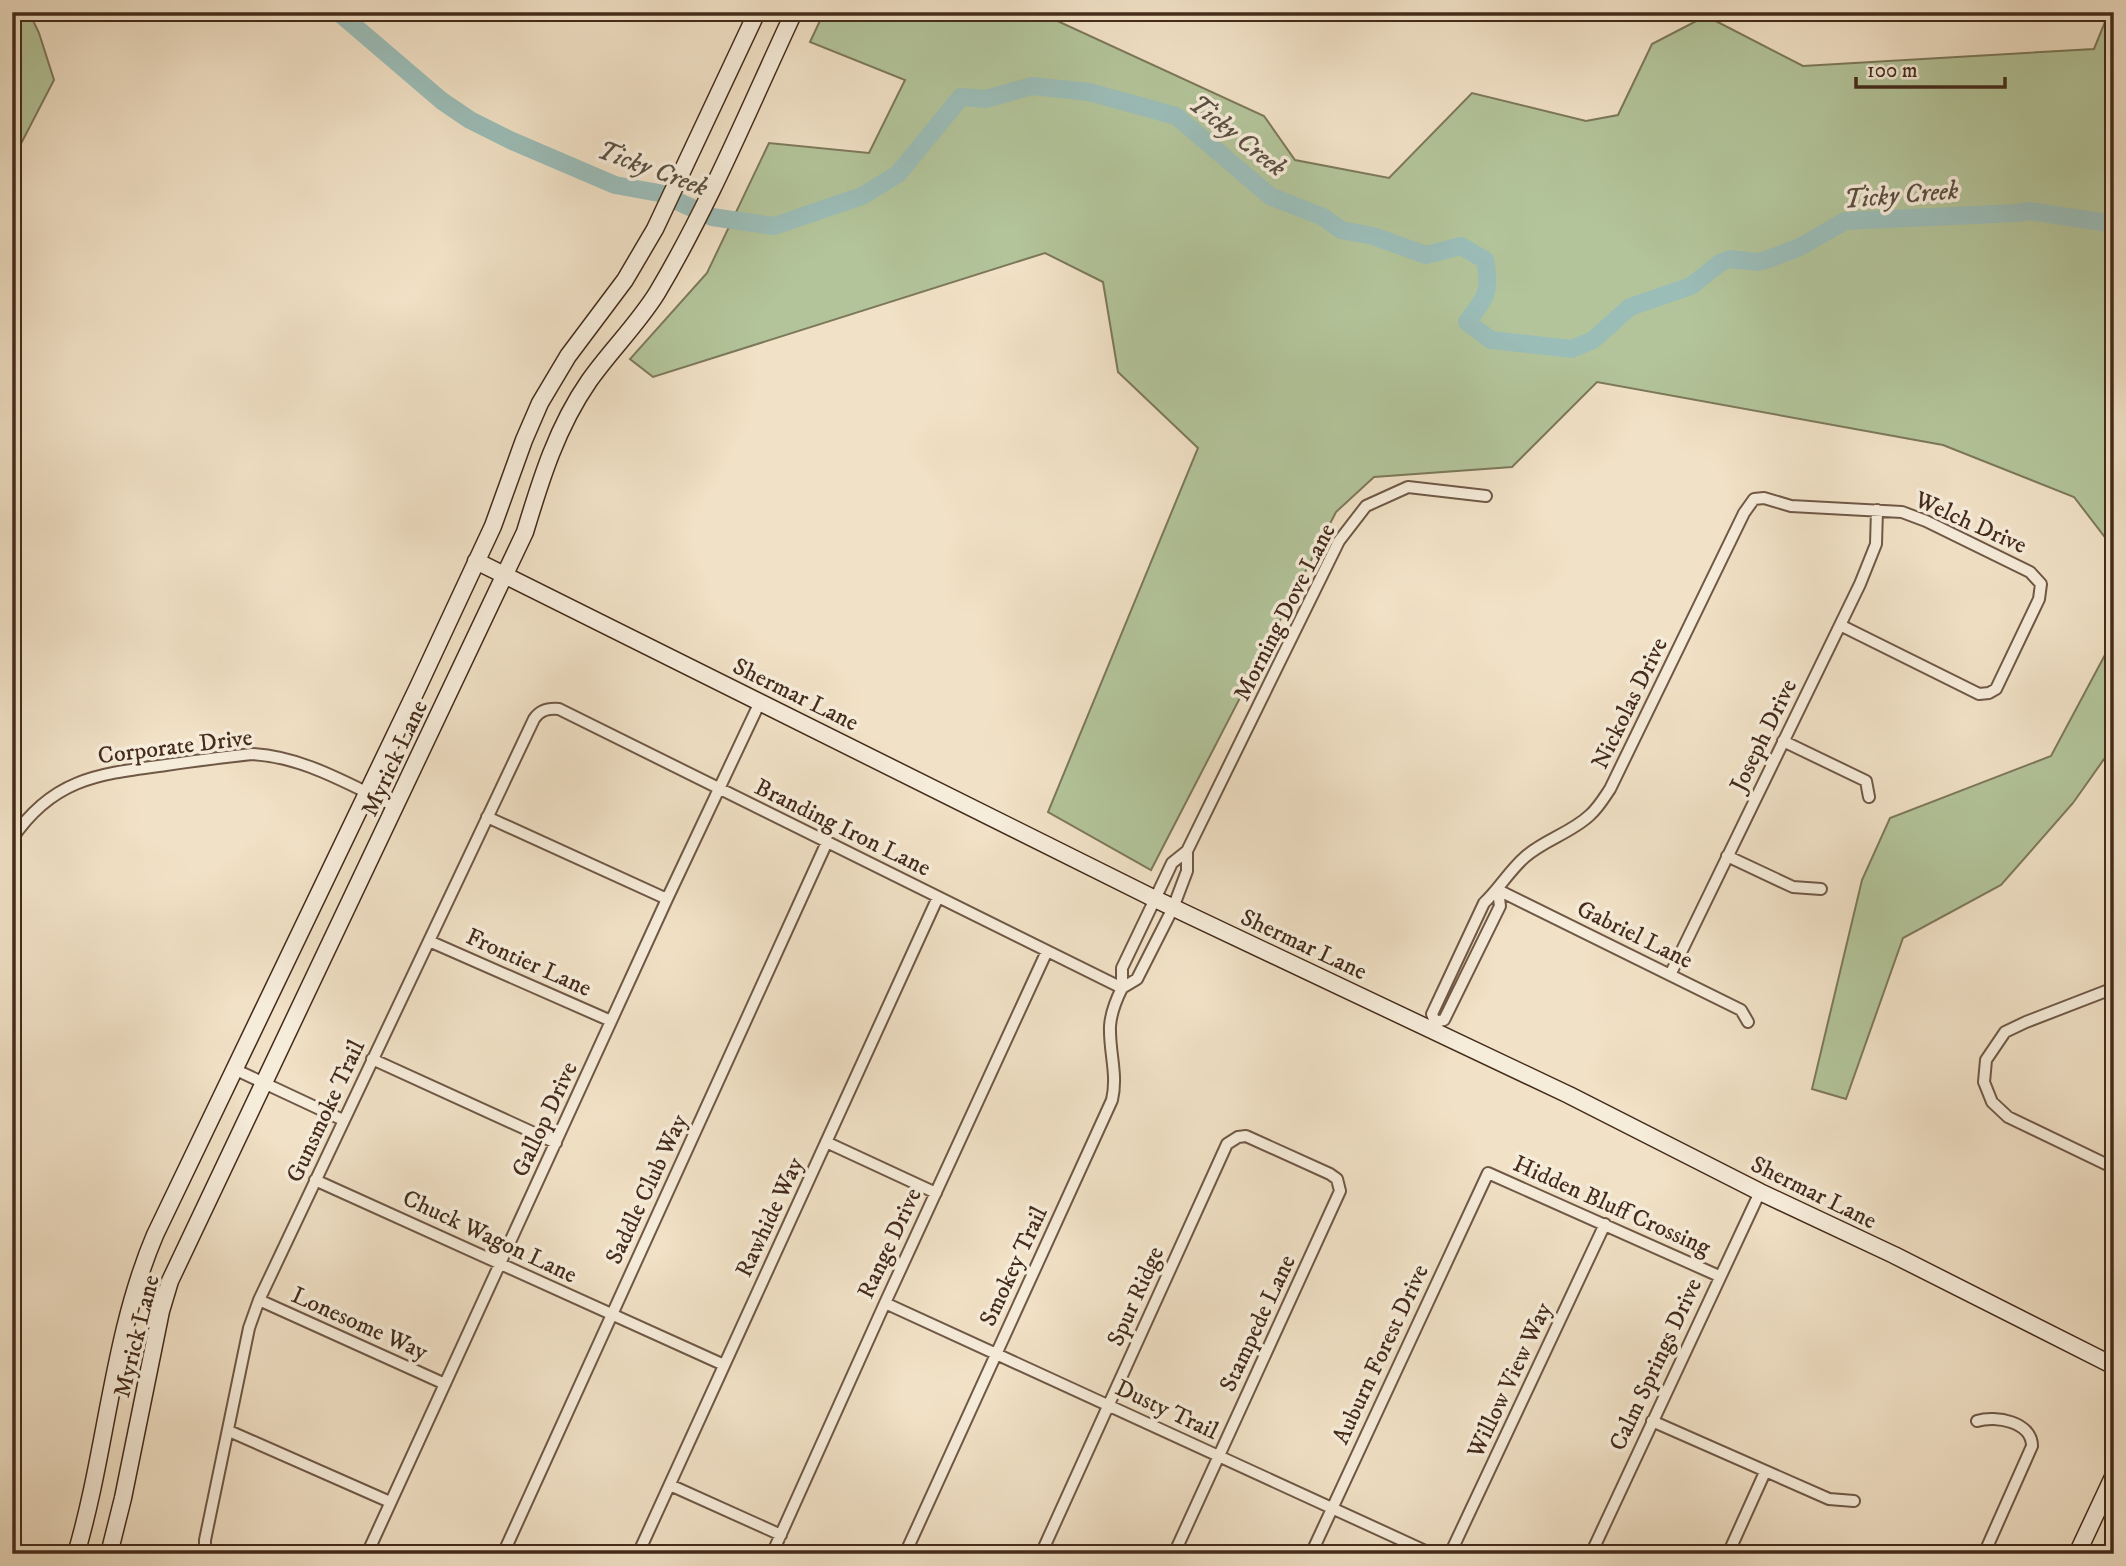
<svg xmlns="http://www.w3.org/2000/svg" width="2126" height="1566" font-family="'IM FELL DW Pica',serif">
<rect width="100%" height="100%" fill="#f1e1c6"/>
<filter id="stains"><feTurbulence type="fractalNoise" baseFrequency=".00286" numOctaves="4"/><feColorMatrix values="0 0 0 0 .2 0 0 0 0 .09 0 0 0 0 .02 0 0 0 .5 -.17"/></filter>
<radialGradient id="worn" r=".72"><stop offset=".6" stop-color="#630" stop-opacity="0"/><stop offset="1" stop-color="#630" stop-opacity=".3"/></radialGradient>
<path fill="#b3c49a" stroke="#7c785a" stroke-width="2" d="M12 12H29L39 33 54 80 12 161Z
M824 12H1038L1264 116 1295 160 1389 178 1472 93 1586 121 1618 115 1652 44 1706 16 1803 66 2094 49 2109 12H2114V549L2074 497 1943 445 1597 382 1512 467 1374 477 1336 512 1151 870 1048 812 1198 448 1118 372 1103 282 1045 253 653 377 630 359 707 273 769 143 869 153 905 80 810 42Z
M2114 638V745L2073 803 2001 885 1903 938 1846 1099 1812 1089 1862 880 1890 818 2051 756Z"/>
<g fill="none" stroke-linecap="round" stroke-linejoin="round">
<path stroke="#9bbdb8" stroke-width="18" d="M338 12 442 101 470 120 510 140 615 185 659 193 712 217 774 226 862 196 898 174 961 97 986 99 1032 86 1089 92 1176 116 1270 196 1323 217 1341 230 1373 236 1426 255 1461 246 1485 260C1491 291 1487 296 1467 322L1491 340 1572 349 1593 340 1630 307 1691 286 1720 263 1730 259 1757 262 1766 260 1800 247 1845 221 2017 213 2029 211 2114 224"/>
<g stroke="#6f5846" stroke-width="14">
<path id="street" d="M1783 741 1866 781 1869 797
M487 817 667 899
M12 839C53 778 99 774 166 765 194 761 223 757 252 754 305 757 349 785 397 807
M1187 851 1172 863 1155 899 1122 968V988L1137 979 1173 908 1187 871V851L1339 541 1366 506 1408 487 1486 496
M1727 856 1793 887 1821 889
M1498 890 1741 1010 1748 1022
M429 941 611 1021
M1670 975 1860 584 1876 544 1877 510
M2114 988 2026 1022 2005 1032 1986 1060 1984 1082 1992 1102 2008 1117 2114 1168
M1435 1022 1444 1020 1500 906 1498 890
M1431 1029 1435 1022 1432 1014 1484 903C1499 889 1509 871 1525 857 1544 840 1571 833 1590 815 1598 808 1604 798 1610 789L1744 513 1754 499 1764 498 1791 506 1902 512 1926 521 2030 572 2041 584 2039 599 1996 689 1989 693 1979 694 1840 625
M372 1059 556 1143
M234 1069 343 1120
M826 1142 936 1193
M315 1180 724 1365
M259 1300 445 1384
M885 1303 1432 1554
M1652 1421 1829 1499 1854 1501
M1977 1421C1996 1415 2032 1422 2032 1446L1984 1554
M229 1431 390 1502
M670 1485 781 1535
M205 1554V1540L249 1328 259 1300 534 719C540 710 548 708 559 709L1122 988C1116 1000 1111 1012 1110 1026 1109 1052 1118 1074 1112 1100L905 1554
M367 1554 667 899 760 702
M503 1554 827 842
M638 1554 938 897
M772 1554 885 1303 1047 951
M1041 1554 1227 1144 1238 1137 1246 1136 1330 1174 1337 1179 1340 1191 1174 1554
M1311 1554 1488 1173 1719 1276
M1450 1554 1605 1224
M1591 1554 1760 1192
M1728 1554 1765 1472"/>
</g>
<g stroke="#442b1b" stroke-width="19">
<path id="secondary" d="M476 561 1155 899 1569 1095 1760 1192 1894 1255 2114 1366
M76 1554C107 1449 112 1336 155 1235L418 687 493 526 524 440 540 403 568 356 625 280 655 229 757 12
M109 1554 123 1498 161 1311 170 1281 525 532C541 479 557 427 589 381 610 351 637 325 657 293 710 204 750 106 794 12
M2077 1554 2114 1475"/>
</g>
<use href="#street" stroke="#f6ecda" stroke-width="10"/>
<use href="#secondary" stroke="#f6ecda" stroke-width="16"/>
</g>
<g text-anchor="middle" stroke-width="7" stroke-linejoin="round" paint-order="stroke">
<g font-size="24" fill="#442b1b" stroke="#f6ecda">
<text transform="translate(1971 522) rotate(24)" y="8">Welch Drive</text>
<text transform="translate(1284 612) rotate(-63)" y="8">Morning Dove Lane</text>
<text transform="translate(796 694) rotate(26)" y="8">Shermar Lane</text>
<text transform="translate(1629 703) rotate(-64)" y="8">Nickolas Drive</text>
<text transform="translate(1763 735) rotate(-64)" y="8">Joseph Drive</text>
<text transform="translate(175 746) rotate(-7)" y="8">Corporate Drive</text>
<text transform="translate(394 758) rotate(-65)" y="8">Myrick Lane</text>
<text transform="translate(843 827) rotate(26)" y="8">Branding Iron Lane</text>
<text transform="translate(1635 934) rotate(26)" y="8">Gabriel Lane</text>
<text transform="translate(1304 944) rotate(25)" y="8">Shermar Lane</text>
<text transform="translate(529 962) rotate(24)" y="8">Frontier Lane</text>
<text transform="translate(325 1111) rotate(-65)" y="8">Gunsmoke Trail</text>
<text transform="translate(544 1119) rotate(-65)" y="8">Gallop Drive</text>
<text transform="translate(646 1189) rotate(-65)" y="8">Saddle Club Way</text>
<text transform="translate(1814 1192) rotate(26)" y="8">Shermar Lane</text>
<text transform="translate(1612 1205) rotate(24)" y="8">Hidden Bluff Crossing</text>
<text transform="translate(769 1217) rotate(-65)" y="8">Rawhide Way</text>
<text transform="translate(490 1236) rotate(25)" y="8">Chuck Wagon Lane</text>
<text transform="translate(889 1243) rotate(-65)" y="8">Range Drive</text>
<text transform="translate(1013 1266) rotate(-65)" y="8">Smokey Trail</text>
<text transform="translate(1135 1296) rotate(-66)" y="8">Spur Ridge</text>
<text transform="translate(360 1323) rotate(24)" y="8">Lonesome Way</text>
<text transform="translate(1257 1323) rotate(-65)" y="8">Stampede Lane</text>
<text transform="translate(136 1336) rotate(-76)" y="8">Myrick Lane</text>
<text transform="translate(1380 1354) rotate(-65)" y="8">Auburn Forest Drive</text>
<text transform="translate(1655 1364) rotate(-65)" y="8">Calm Springs Drive</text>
<text transform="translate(1509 1380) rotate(-65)" y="8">Willow View Way</text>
<text transform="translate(1167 1409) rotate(25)" y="8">Dusty Trail</text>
</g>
<g font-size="26" font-style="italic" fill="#5a5042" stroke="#f6ecda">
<text transform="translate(1238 135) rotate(38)" y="9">Ticky Creek</text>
<text transform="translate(653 168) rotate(20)" y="9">Ticky Creek</text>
<text transform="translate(1901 194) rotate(-5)" y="9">Ticky Creek</text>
</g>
</g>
<rect width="2126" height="1566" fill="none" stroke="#f1e1c6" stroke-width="42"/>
<rect x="14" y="14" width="2098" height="1538" fill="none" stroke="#442b1b" stroke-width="3.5"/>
<rect x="21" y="21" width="2084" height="1524" fill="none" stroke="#442b1b" stroke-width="2"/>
<path d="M1856 77v10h149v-10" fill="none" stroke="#442b1b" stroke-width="3.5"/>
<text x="1867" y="77" font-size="21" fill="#442b1b" stroke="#f6ecda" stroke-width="5" paint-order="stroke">100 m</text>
<rect width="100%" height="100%" filter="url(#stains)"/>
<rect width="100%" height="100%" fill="url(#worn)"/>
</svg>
